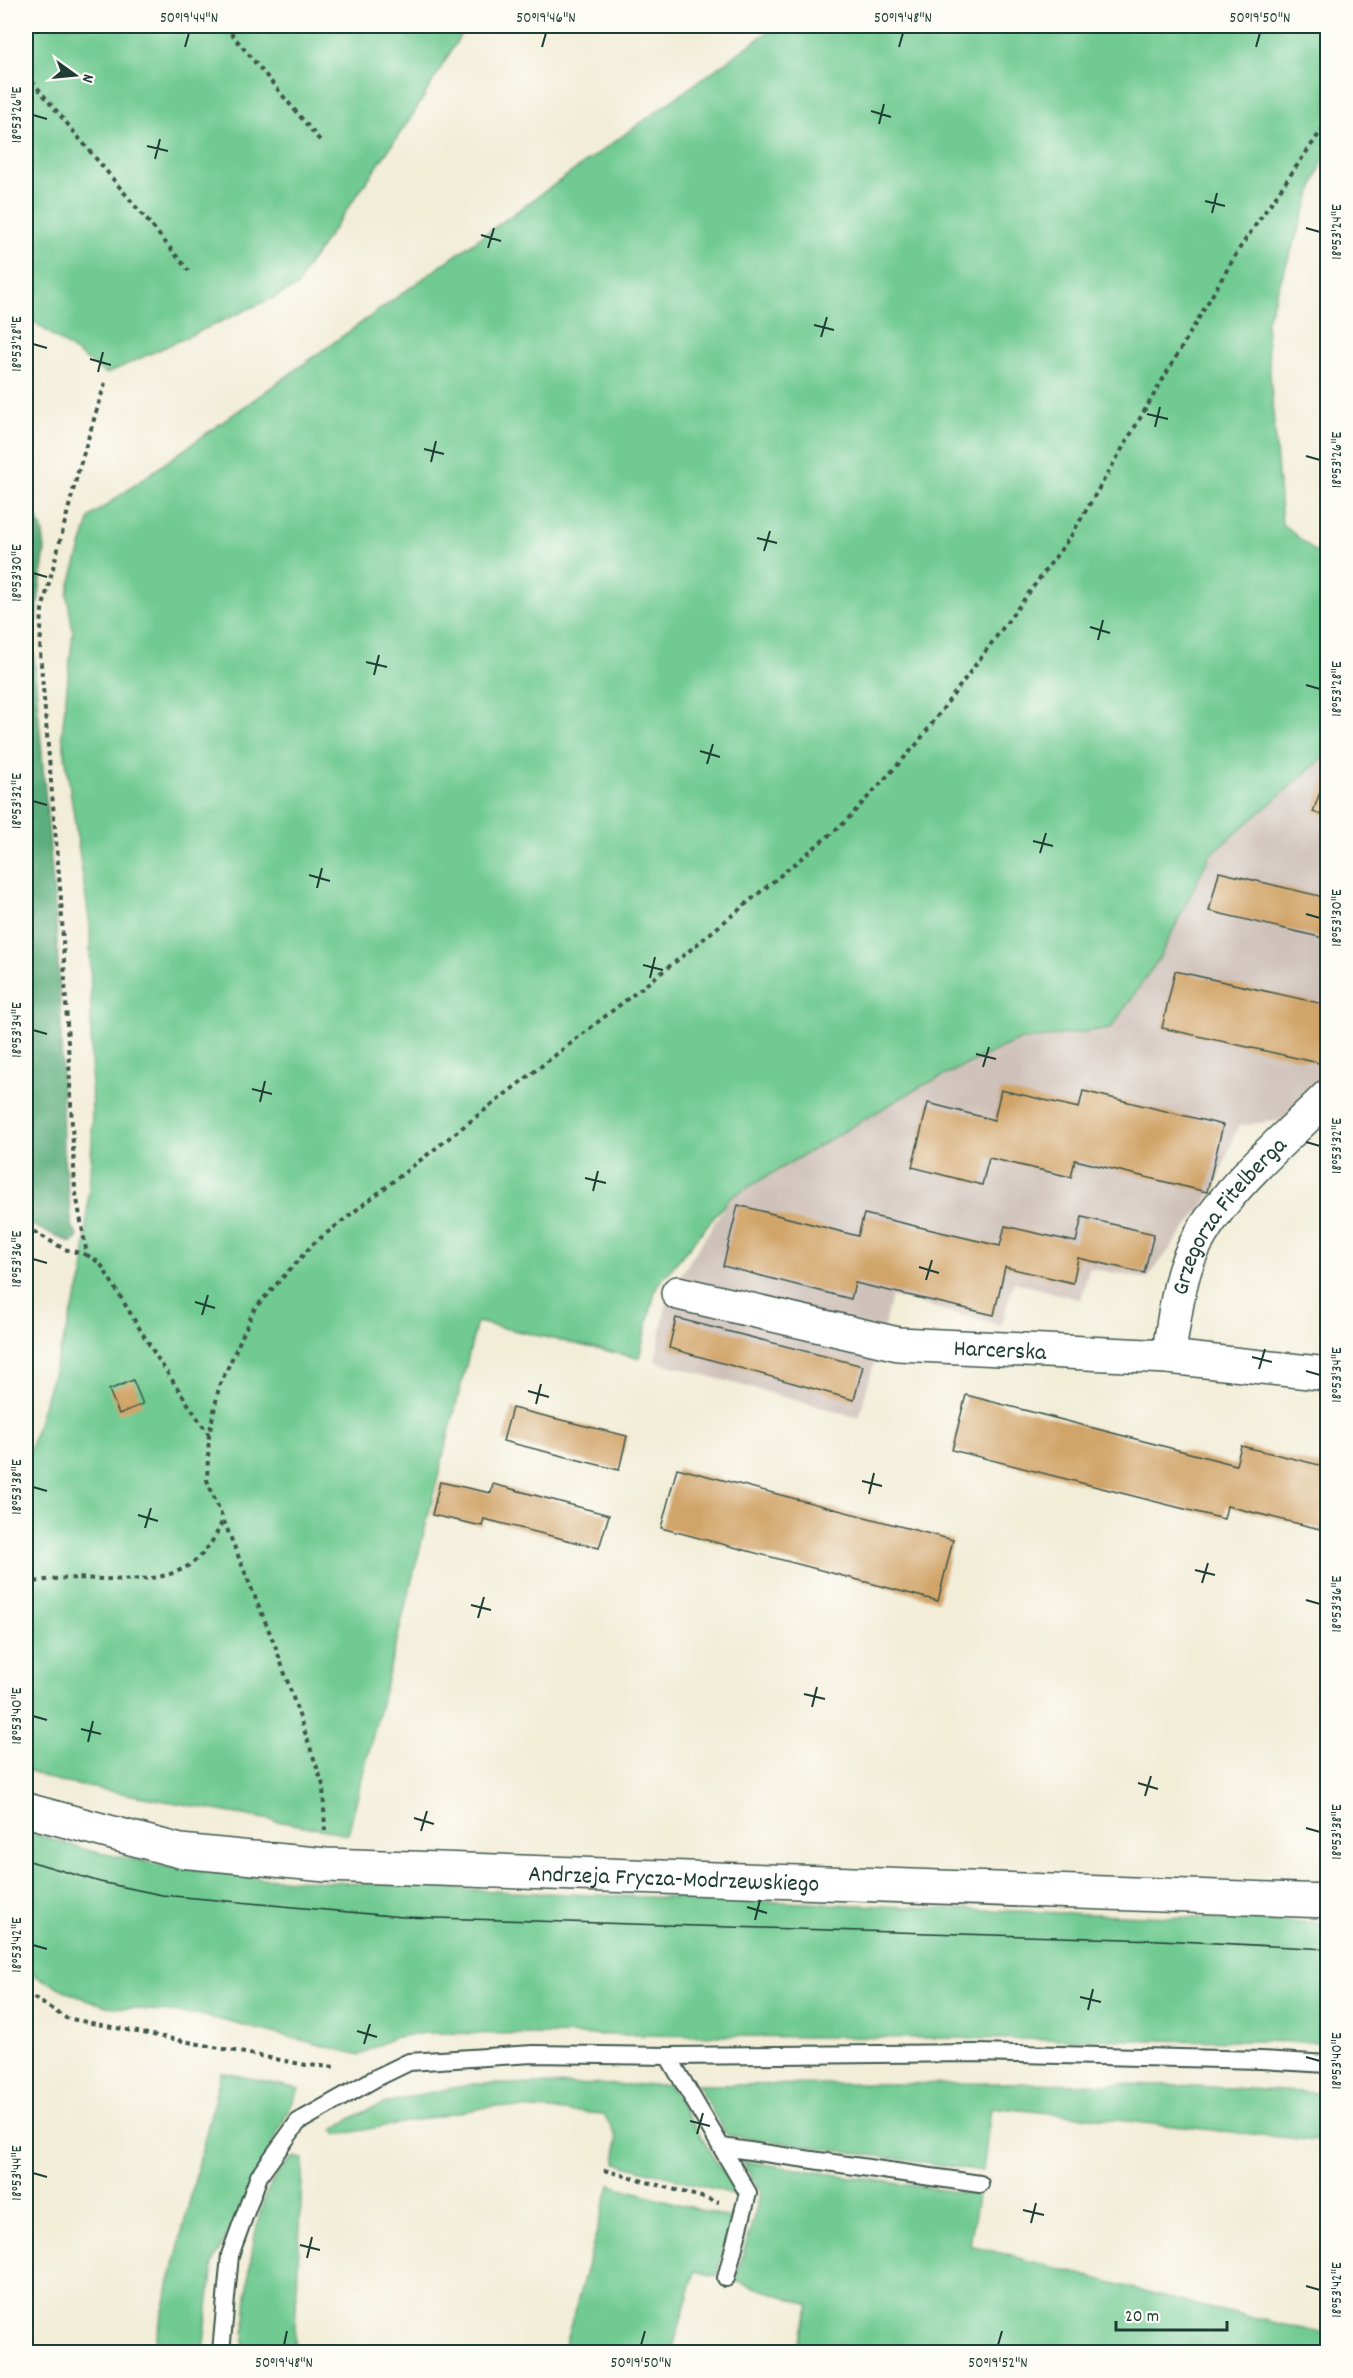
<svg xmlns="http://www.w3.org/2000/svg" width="1353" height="2378" font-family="Dekko,sans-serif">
<rect width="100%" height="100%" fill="#fdfcf7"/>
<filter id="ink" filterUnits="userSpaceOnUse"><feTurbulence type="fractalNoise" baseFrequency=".0167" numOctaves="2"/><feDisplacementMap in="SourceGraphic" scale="12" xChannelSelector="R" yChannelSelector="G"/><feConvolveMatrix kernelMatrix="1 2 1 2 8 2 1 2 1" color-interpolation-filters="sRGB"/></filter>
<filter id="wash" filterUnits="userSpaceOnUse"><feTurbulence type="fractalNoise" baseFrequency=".008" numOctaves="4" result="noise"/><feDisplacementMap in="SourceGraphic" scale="24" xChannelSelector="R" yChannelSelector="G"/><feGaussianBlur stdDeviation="1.35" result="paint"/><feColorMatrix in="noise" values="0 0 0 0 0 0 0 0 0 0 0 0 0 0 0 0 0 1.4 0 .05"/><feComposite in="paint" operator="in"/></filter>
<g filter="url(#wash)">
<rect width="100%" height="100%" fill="#f2edd7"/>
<path fill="#cec1b9" d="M1327 755V1081L1289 1119 1238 1126 1214 1191 1147 1279 1089 1268 1081 1300 1014 1282 1001 1326 892 1296 859 1418 655 1361 668 1295 730 1198 918 1088 1016 1041 1111 1028 1160 957 1210 855Z"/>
<path fill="#70ca91" stroke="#488462" stroke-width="1.5" d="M26 26H466L414 113 305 270 297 287 106 374 26 316Z
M776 26H1327V148L1266 323 1282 524 1327 561V755L1210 855 1160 957 1111 1028 1016 1041 918 1088 730 1198 656 1287 639 1358 477 1322 348 1834 55 1781 26 1770V1462L83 1276 92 1142 90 926 62 734 73 632 67 594 90 517Z
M26 1831 90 1851 174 1867 260 1878 515 1892 1327 1923V2042L423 2033 392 2038 360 2055 201 2015 106 2006 74 1995 26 1971Z
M221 2072 299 2089 213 2264 203 2352H153Z
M1012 2083 1177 2085 1318 2093 1327 2095V2142L991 2107 983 2171 727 2135 697 2085Z
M473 2084 669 2085 737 2195 616 2163 617 2138 604 2114 493 2106 337 2135 334 2130C373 2099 426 2094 473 2084Z
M295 2157 303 2159 294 2352H243C247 2304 248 2182 295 2157Z
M742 2161 978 2195 970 2245 1204 2307 1327 2334V2352H796L810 2305 735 2281 761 2192Z
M610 2185 733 2219 716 2276 695 2271 672 2352H563Z"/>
<path fill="#5cae7b" stroke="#3e7658" stroke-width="1.5" d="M26 503 36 515 42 529 45 549 33 642 35 672 56 919 61 1022 63 1149 72 1225 78 1237 72 1243 31 1225 26 1216Z"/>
<g id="blocks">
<path fill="#d1a469" d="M1325 778 1328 779V817L1313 812Z
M1219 872 1328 898V939L1209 911Z
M1175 971 1328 1005V1065L1162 1028Z
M1001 1090 1079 1108 1083 1091 1223 1125 1207 1192 1075 1160 1071 1177 989 1158 982 1185 912 1167 928 1103 994 1120Z
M738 1205 858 1236 864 1214 1000 1246 1005 1226 1076 1242 1082 1217 1154 1234 1144 1273 1078 1258 1073 1283 1005 1267 994 1315 855 1283 851 1299 723 1266Z
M676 1318 863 1366 854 1400 669 1348Z
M133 1380 143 1404 119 1414 109 1390Z
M966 1395 1236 1465 1241 1446 1328 1467V1531L1227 1506 1224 1519 952 1450Z
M512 1408 627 1436 619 1470 503 1441Z
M677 1468 953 1540 938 1601 661 1528Z
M440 1482 491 1493 493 1484 609 1515 599 1548 484 1519 482 1526 432 1515Z"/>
</g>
</g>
<g filter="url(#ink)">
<use href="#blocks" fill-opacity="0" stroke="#3f574c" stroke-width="1.5"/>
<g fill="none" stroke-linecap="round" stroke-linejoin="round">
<g stroke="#3f574c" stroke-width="20">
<path id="service" d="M668 2056 748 2193 726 2278
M722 2147 980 2184
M221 2352 230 2255 259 2176 298 2122 376 2078 409 2062 533 2054 668 2056 977 2053 1261 2060 1328 2064"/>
</g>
<g stroke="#3f574c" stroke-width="36">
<g id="minor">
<path id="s1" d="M678 1293 898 1344 1168 1357 1328 1374"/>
<path id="s2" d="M1168 1357C1173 1329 1176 1299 1184 1272 1204 1205 1279 1145 1328 1096"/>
</g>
</g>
<g stroke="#3f574c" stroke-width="36">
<g id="secondary">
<path id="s3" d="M26 1810 180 1851 326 1865 1328 1901"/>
</g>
</g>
<path stroke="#3f574c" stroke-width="4" stroke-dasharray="4.5 4.5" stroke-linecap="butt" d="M225 26 322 143
M26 74 189 271
M105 383 78 472 42 610 40 652 61 899 75 1188 87 1255 100 1263 158 1359 209 1435
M26 1227 64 1249 87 1255
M26 1584C98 1563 187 1614 223 1519
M325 1831 323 1785 276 1648 207 1480 209 1435 219 1387 255 1308 314 1243 684 955 844 823 916 745 1071 536 1241 246 1328 121
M26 1993 66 2018 306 2065 336 2067
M604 2170 719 2202"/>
<use href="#service" stroke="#fff" stroke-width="16"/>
<use href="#minor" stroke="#fff" stroke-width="33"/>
<use href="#secondary" stroke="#fff" stroke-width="33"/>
<path stroke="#1f3d34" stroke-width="1.5" d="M26 1860 100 1882 162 1895 403 1917 1160 1940 1328 1949"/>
</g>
</g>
<path fill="none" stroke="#1f3d34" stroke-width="2" d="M185 47 189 33M542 47 546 33M899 47 903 33M1256 47 1260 33M871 111 891 117M33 115 47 119M879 124 884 104M147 146 168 151M155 159 160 139M1205 201 1225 206M1212 213 1217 193M1306 228 1320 232M481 235 501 241M488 248 494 228M814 325 834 330M821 337 827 317M33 344 47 348M90 359 111 365M98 372 103 352M1147 414 1168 419M1155 427 1160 407M424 449 444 454M1306 456 1320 460M431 462 436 441M757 538 777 543M764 551 770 531M33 573 47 577M1090 627 1110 633M1098 640 1103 620M366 662 387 667M374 675 379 655M1306 685 1320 689M700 751 720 757M707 764 713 744M33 801 47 805M1033 841 1053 846M1040 853 1046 833M309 875 330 881M317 888 322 868M1306 914 1320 918M643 965 663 970M650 978 655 957M33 1030 47 1034M976 1054 996 1059M983 1067 989 1047M252 1089 272 1094M260 1102 265 1081M1306 1142 1320 1146M585 1178 606 1183M593 1191 598 1171M33 1259 47 1263M919 1267 939 1273M926 1280 932 1260M195 1302 215 1308M202 1315 208 1295M1252 1357 1272 1362M1259 1369 1265 1349M1306 1371 1320 1375M528 1391 549 1397M536 1404 541 1384M862 1481 882 1486M33 1487 47 1491M869 1494 874 1473M138 1515 158 1521M145 1528 151 1508M1195 1570 1215 1575M1202 1583 1208 1563M1306 1600 1320 1604M471 1605 491 1610M478 1618 484 1597M804 1694 825 1699M812 1707 817 1687M33 1716 47 1720M81 1729 101 1734M88 1742 93 1721M1138 1783 1158 1789M1145 1796 1151 1776M414 1818 434 1824M1306 1828 1320 1832M421 1831 427 1811M747 1907 767 1913M755 1920 760 1900M33 1945 47 1949M1080 1997 1101 2002M1088 2010 1093 1989M357 2031 377 2037M364 2044 370 2024M1306 2057 1320 2061M690 2121 710 2126M697 2134 703 2113M33 2173 47 2177M1023 2210 1044 2215M1031 2223 1036 2203M300 2245 320 2250M307 2258 312 2237M1306 2286 1320 2290M284 2345 287 2331M641 2345 645 2331M998 2345 1002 2331"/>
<g text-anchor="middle" stroke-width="4.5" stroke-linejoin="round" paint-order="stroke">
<g font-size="24" fill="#1f3d34" stroke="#fdfcf7">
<text dy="8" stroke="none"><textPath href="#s2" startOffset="158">Grzegorza Fitelberga</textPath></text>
<text dy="8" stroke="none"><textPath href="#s1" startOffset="328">Harcerska</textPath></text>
<text dy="8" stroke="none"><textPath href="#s3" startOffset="654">Andrzeja Frycza-Modrzewskiego</textPath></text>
</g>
</g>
<rect width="1353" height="2378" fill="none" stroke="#fdfcf7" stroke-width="66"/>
<g transform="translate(75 75) rotate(105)" stroke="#fdfcf7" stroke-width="4.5" paint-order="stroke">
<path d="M0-4.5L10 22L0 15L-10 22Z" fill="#1f3d34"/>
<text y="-9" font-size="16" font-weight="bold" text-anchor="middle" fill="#1f3d34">N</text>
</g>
<path d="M1116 2321v9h111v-9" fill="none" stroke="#1f3d34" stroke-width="3"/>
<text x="1125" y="2321" font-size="18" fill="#1f3d34" stroke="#fdfcf7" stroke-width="4.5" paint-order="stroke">20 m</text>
<rect x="33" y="33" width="1287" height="2312" fill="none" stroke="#1f3d34" stroke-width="2"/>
<g font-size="15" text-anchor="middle" fill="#1f3d34">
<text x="189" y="22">50°19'44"N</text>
<text x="546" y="22">50°19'46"N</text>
<text x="903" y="22">50°19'48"N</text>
<text x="1260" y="22">50°19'50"N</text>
<text transform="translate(16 115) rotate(-90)" y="5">18°53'26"E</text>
<text transform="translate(1336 232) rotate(-90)" y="5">18°53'24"E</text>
<text transform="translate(16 344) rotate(-90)" y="5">18°53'28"E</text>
<text transform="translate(1336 460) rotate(-90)" y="5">18°53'26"E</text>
<text transform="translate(16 573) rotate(-90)" y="5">18°53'30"E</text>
<text transform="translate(1336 689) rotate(-90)" y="5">18°53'28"E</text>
<text transform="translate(16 801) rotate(-90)" y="5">18°53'32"E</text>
<text transform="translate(1336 918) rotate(-90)" y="5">18°53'30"E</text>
<text transform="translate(16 1030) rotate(-90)" y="5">18°53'34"E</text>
<text transform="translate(1336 1146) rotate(-90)" y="5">18°53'32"E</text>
<text transform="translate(16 1259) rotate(-90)" y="5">18°53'36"E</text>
<text transform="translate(1336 1375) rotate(-90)" y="5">18°53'34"E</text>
<text transform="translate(16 1487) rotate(-90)" y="5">18°53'38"E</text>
<text transform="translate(1336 1604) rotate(-90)" y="5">18°53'36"E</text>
<text transform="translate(16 1716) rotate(-90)" y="5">18°53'40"E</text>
<text transform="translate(1336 1832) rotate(-90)" y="5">18°53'38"E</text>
<text transform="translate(16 1945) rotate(-90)" y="5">18°53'42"E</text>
<text transform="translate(1336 2061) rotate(-90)" y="5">18°53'40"E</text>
<text transform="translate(16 2173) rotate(-90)" y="5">18°53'44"E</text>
<text transform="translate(1336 2290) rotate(-90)" y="5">18°53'42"E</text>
<text x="284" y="2367">50°19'48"N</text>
<text x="641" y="2367">50°19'50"N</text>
<text x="998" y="2367">50°19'52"N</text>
</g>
</svg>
